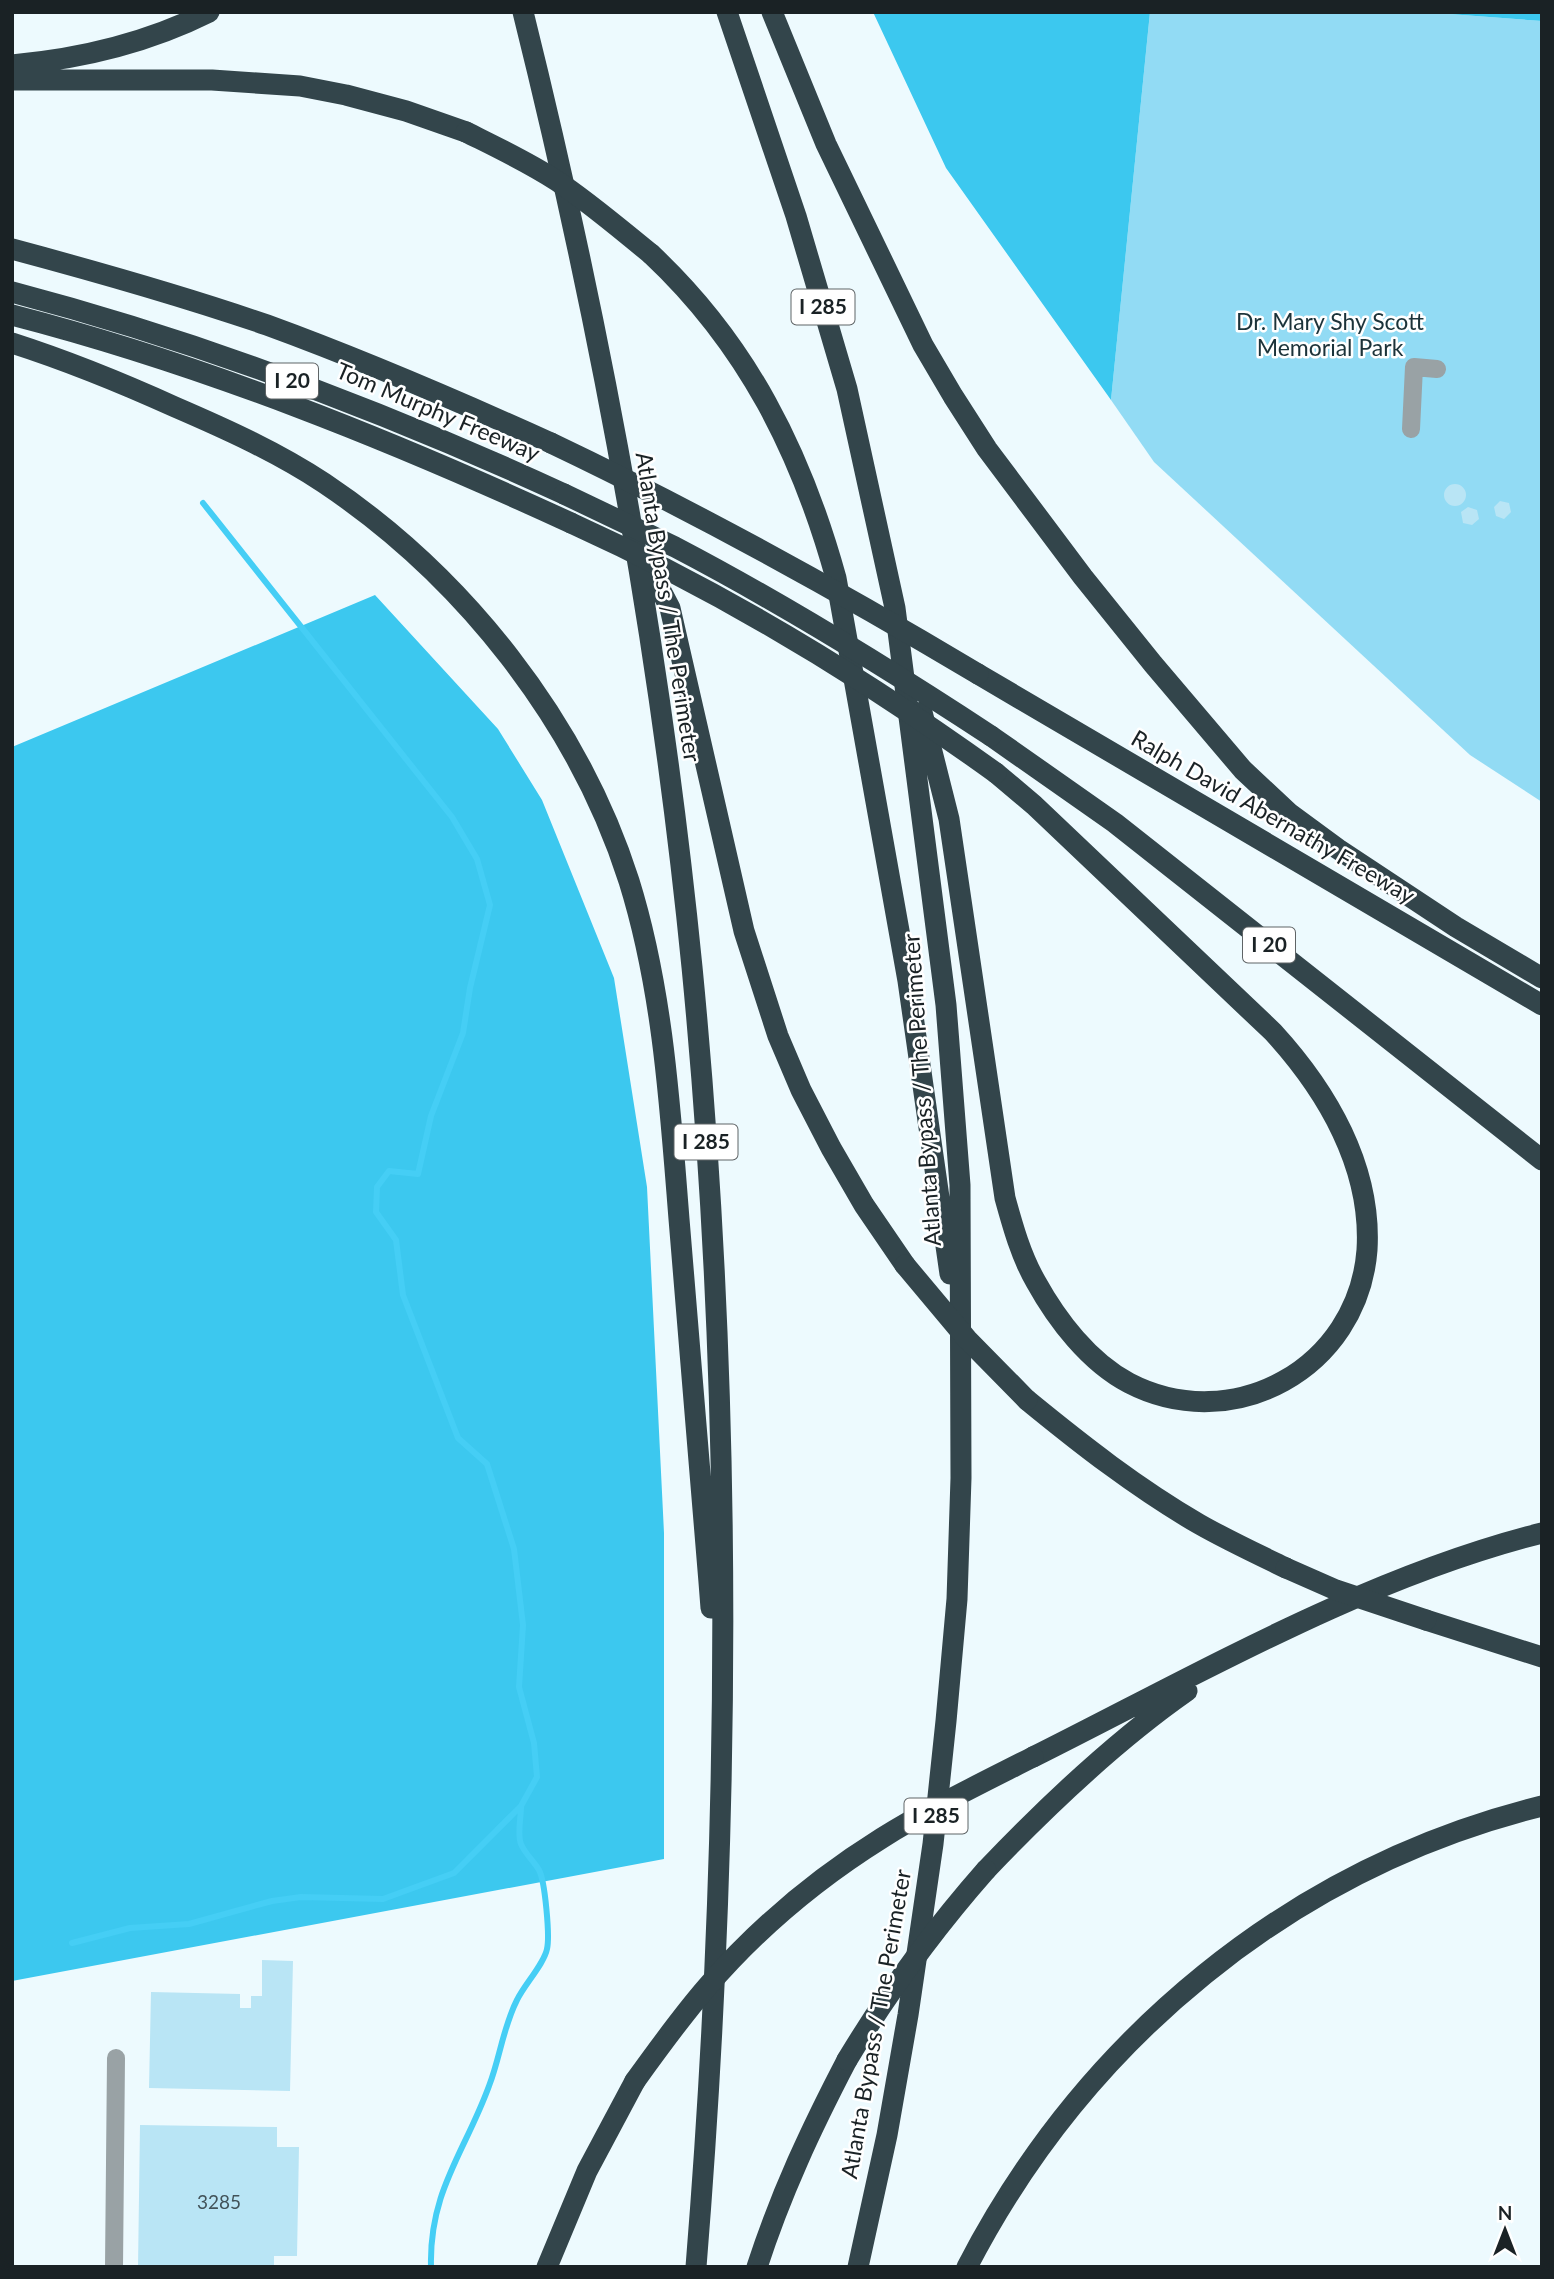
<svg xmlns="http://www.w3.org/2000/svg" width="1554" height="2279" font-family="Lato,sans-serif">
<rect width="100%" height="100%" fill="#edfafe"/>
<path fill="#92dbf4" d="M1150 12H1422L1542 21V802L1470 755 1154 462 1111 400Z"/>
<path fill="#3cc8ef" d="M873 12H1150L1111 400 946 168Z
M1422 12H1542V21Z
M375 595 498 729 542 800 614 978 647 1187 664 1533V1859L12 1981V747Z"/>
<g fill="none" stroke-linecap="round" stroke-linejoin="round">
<path stroke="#45cef5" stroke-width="6" d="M72 1943 130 1928 189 1924 272 1901 301 1897 383 1899 454 1873 521 1806 537 1777 534 1743 519 1687 523 1625 514 1549 487 1464 458 1438 403 1295 396 1240 376 1212 377 1187 389 1171 418 1174 431 1116 463 1033 470 988 490 905 477 859 452 817 203 503
M431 2267C429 2191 465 2152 489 2086 500 2058 503 2027 517 2000 524 1985 544 1964 547 1949 550 1936 545 1881 539 1870 534 1861 525 1854 521 1844 517 1835 521 1817 521 1807"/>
</g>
<path fill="#b9e5f5" d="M1444 495a11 11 0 1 1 22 0a11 11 0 1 1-22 0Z
M1500 501 1509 503 1511 512 1504 519 1496 516 1494 507Z
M1468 507 1477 510 1479 519 1472 525 1463 523 1461 512Z
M262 1960 293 1961 290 2091 149 2088 151 1992 240 1994V2008H251V1996H262Z
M140 2125 277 2127V2147H299L297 2256H274V2267H138Z"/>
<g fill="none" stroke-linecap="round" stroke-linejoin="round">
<path stroke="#99a2a5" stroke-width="18" d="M1411 429 1414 367 1437 369
M114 2267 116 2058"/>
<path stroke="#33454b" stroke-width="21" d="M523 12C601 326 660 645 692 967 734 1399 731 1834 696 2267
M727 12 796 216 847 389 895 608 946 1005 960 1185 961 1478 957 1599 946 1721 933 1844 908 2015 887 2135 858 2267
M772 12 826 144 923 345 953 396 987 449 1083 577 1153 664 1243 770 1289 813 1338 849 1456 927 1542 978
M12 65C79 59 149 42 209 12
M12 80H212L300 86 346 95 406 111 466 132
M12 249C98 272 183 296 267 325 363 360 458 401 551 443
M651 254C747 344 801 452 836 578L908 981 950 1274
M12 292C202 342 386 412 564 494
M12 315C205 365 391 440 571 523
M12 343C68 361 122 383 175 407 226 429 277 452 324 483 463 576 578 721 629 881 663 990 670 1106 679 1219 690 1348 701 1478 711 1608
M643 556 670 608 744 931 778 1036 801 1090 831 1148 864 1205 905 1265
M978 674 1542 1005
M922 712 949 819 1005 1198C1013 1227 1021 1256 1036 1282 1057 1320 1089 1362 1129 1383 1233 1437 1358 1368 1367 1250 1372 1167 1327 1091 1273 1032L1034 805 996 773
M991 736 1115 823 1542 1160
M1027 1400C1082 1445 1137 1488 1199 1524 1227 1540 1257 1554 1286 1568
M1426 1620 1542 1657
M1033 1757C1195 1676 1366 1577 1542 1533
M986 1870C1047 1806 1114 1742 1187 1691
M547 2267 587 2171 635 2081
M757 2267C781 2193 811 2129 847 2060
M967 2267C1085 2039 1291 1868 1542 1806"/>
<path stroke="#33454b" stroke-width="21" d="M466 132C496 147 528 162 557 181 590 203 620 229 651 254
M551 443C698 513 839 591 978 674
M564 494C601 512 638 529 675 547 784 604 889 669 991 736
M571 523C721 591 863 677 996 773
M905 1265 967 1339 1027 1400
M1286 1568 1336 1590 1426 1620
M847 2060C888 1992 934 1929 986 1870
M635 2081C658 2049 681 2017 707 1987 756 1930 818 1878 882 1838 930 1808 982 1783 1033 1757"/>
</g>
<g text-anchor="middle" stroke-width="5" stroke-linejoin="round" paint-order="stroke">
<g font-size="19" fill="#425359">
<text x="219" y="2209">3285</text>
</g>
<g fill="#fff" stroke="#5f6466" stroke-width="2">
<rect x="791.5" y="289.5" width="63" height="35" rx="5"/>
<rect x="266" y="363.5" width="52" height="35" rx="5"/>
<rect x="1243" y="927.5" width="52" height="35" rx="5"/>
<rect x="674.5" y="1124.5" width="63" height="35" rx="5"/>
<rect x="904.5" y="1798.5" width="63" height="35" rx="5"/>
</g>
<g font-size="21" font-weight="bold" fill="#1a2225">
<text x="823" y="314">I 285</text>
<text x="292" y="388">I 20</text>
<text x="1269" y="952">I 20</text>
<text x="706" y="1149">I 285</text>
<text x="936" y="1823">I 285</text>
</g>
<g font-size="23" fill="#1c333a" stroke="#fff">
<text x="1330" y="330">Dr. Mary Shy Scott<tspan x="1330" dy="26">Memorial Park</tspan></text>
</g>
<g font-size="23" fill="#1a2225" stroke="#fff">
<text transform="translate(438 412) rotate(23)" y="8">Tom Murphy Freeway</text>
<text transform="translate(668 607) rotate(81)" y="8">Atlanta Bypass / The Perimeter</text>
<text transform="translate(1273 817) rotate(30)" y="8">Ralph David Abernathy Freeway</text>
<text transform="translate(922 1090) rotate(-94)" y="8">Atlanta Bypass / The Perimeter</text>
<text transform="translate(876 2024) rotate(-80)" y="8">Atlanta Bypass / The Perimeter</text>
</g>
</g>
<rect width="1554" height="2279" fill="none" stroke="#1a2225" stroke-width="28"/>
<g transform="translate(1505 2230)" stroke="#ffffff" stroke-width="5" paint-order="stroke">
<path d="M0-5L12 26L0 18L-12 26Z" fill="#1a2225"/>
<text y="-10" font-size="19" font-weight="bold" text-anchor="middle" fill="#1a2225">N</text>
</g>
</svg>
